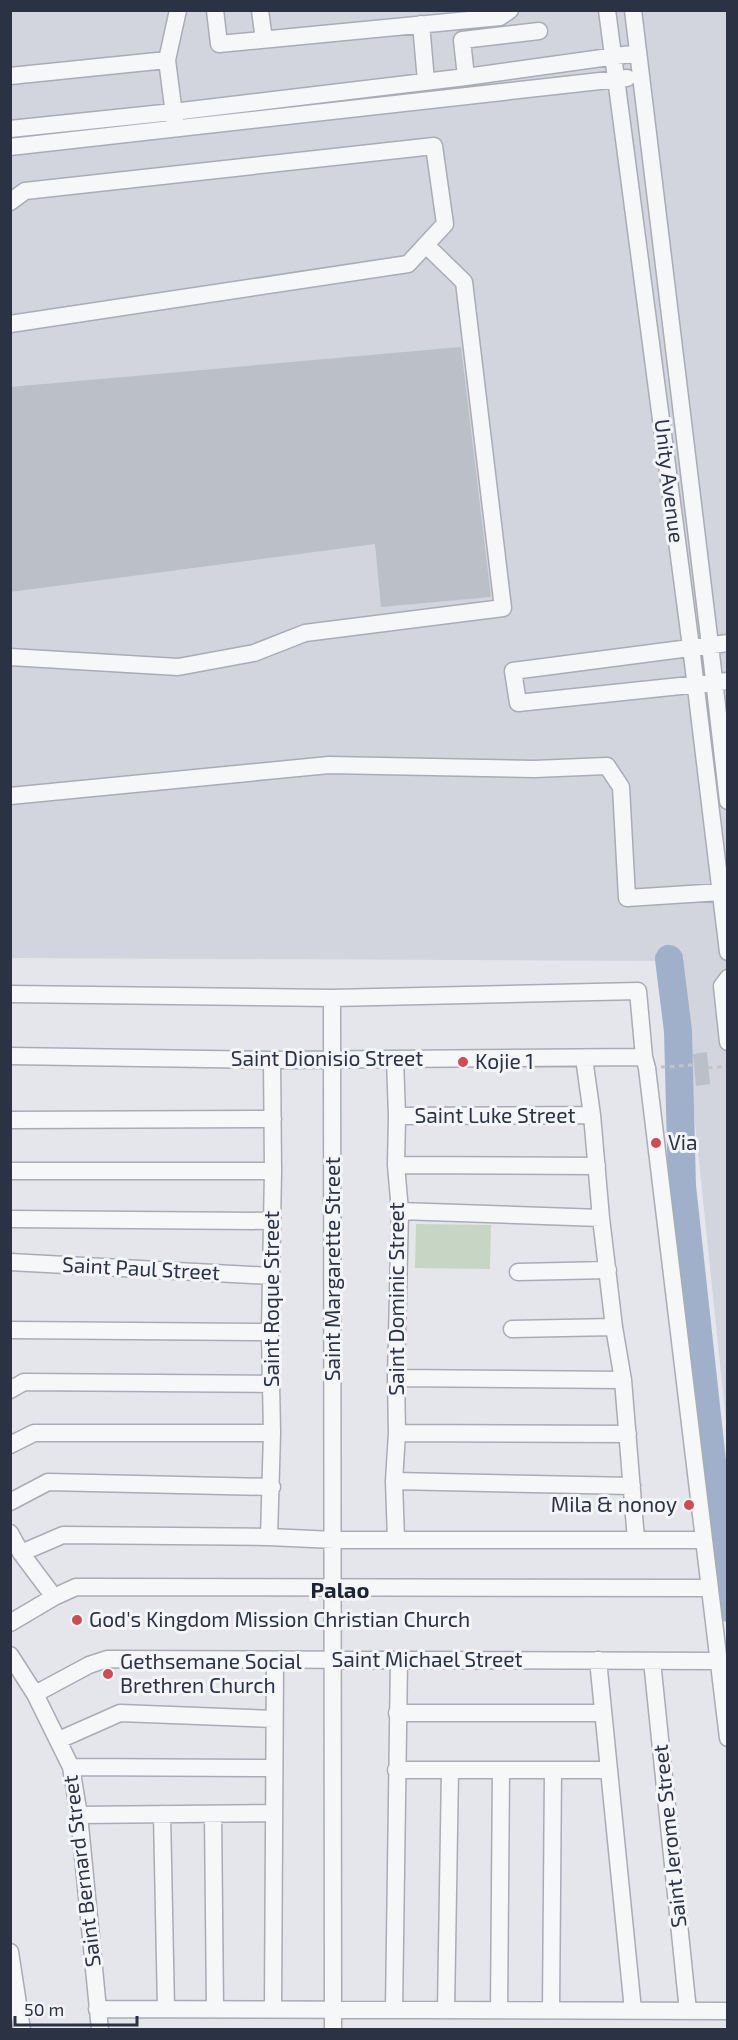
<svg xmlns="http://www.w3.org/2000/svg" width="738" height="2040" font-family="'Exo 2',sans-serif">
<rect width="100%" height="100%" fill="#e4e6eb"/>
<path fill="#d2d5dd" d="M11 11H727V1431L678 959 661 961 11 958Z"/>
<path fill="#c7d5c5" d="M416 1224 491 1225 490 1269 415 1268Z"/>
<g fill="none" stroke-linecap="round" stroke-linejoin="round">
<path stroke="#a0b0ca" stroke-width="28" d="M669 959 678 1031 682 1186 728 1608"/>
</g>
<path fill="#bbbfc8" d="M461 347 491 597 381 607 375 544 10 592V387Z
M707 1052 710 1084 696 1086 693 1054Z"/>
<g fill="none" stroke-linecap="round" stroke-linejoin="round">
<g stroke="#a9acb5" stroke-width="19">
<path id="minor" d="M215 10 219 44 500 17 510 10
M260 10 264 40
M607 10 691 647 728 952
M633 10 710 645 728 801
M421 24 426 81
M10 76 167 60
M466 77 462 40 539 31
M175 122 167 60 178 10
M10 129 173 112 466 77 638 53
M10 147 627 78
M10 202 25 191 434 146 445 224 408 264 10 324
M728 643 513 671 518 703 728 681
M10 657 178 667 254 653 305 633 503 608 464 282 426 245
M10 796 329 765 534 769 607 766 621 787 627 898 721 892
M728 978 722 986 728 1042
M10 994 332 998 638 991 644 1057 647 1068 728 1738
M332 998 333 2030
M10 1056 272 1060 644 1057
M584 1058 592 1115 601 1218 614 1327 623 1380 636 1540
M395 1059 397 1116 396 1165 400 1211 396 1378 397 1433 394 1481 396 1540
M397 1116 592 1115
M10 1120 273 1119
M396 1165 597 1166
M10 1171H273
M400 1211 601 1218
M10 1219 272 1221
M10 1262 271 1276
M518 1272 608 1270
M512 1329 614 1327
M10 1330 270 1332
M396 1378 623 1380
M10 1390 24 1382 272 1384
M397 1433 628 1434
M10 1445 34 1433H272
M394 1481 632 1486
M10 1502 48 1482 272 1487
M10 1533 21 1553 54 1597
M269 1537 272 1433 270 1332 273 1171 272 1060
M21 1553 63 1535 269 1537 334 1540H703
M10 1623 54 1597 76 1587 709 1588
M10 1655 35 1694 71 1767 79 1815 100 2030
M598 1660 633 2010
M652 1661 688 2011
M35 1694 89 1665 107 1659 719 1661
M397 1713H602
M59 1740 120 1713 274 1719
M71 1767 274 1768
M396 1770H608
M162 1814 166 2009
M213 1814 215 2009
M79 1815 273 1813
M10 1952 22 2030
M97 2009 728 2011
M273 2009 275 1660
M394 2010 399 1659
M446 2010 450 1770
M499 2010 501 1770
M551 2010 553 1770"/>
</g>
<path stroke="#c1c4ca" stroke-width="3" stroke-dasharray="4.5 4.5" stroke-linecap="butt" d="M661 1067 693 1065
M708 1068 728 1066"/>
<use href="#minor" stroke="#f6f7f9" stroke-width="16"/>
</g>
<g fill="#cc4d55" stroke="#f3f5f8" stroke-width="2">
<circle cx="463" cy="1062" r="6"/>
<circle cx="656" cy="1143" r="6"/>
<circle cx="689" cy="1505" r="6"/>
<circle cx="77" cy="1620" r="6"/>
<circle cx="108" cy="1674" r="6"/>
</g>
<g text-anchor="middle" stroke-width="6" stroke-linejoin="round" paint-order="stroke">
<g font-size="21" fill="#2b3243" stroke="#f3f5f8">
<text transform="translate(669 481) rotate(83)" y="7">Unity Avenue</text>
<text x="327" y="1066">Saint Dionisio Street</text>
<text x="495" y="1123">Saint Luke Street</text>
<text transform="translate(141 1269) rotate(3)" y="7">Saint Paul Street</text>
<text transform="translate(333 1269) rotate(-90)" y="7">Saint Margarette Street</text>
<text transform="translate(272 1299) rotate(-90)" y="7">Saint Roque Street</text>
<text transform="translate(397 1299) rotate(-90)" y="7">Saint Dominic Street</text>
<text x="427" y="1667">Saint Michael Street</text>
<text transform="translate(670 1836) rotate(-96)" y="7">Saint Jerome Street</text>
<text transform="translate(82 1871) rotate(-97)" y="7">Saint Bernard Street</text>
</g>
<g font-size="21" fill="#2b3243" stroke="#f3f5f8" text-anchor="start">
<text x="475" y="1069">Kojie 1</text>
<text x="668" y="1150">Via</text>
<text x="677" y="1512" text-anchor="end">Mila &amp; nonoy</text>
<text x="89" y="1627">God's Kingdom Mission Christian Church</text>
<text x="120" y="1669">Gethsemane Social<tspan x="120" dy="24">Brethren Church</tspan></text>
</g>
<g font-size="22" font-weight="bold" fill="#1d2334" stroke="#f3f5f8">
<text x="340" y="1598">Palao</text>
</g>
</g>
<rect width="738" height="2040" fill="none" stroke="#2b3243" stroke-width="24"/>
<path d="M15 2016v9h122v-9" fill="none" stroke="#2b3243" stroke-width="3"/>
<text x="24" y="2016" font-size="18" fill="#2b3243" stroke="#f3f5f8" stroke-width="4.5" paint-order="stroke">50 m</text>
</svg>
